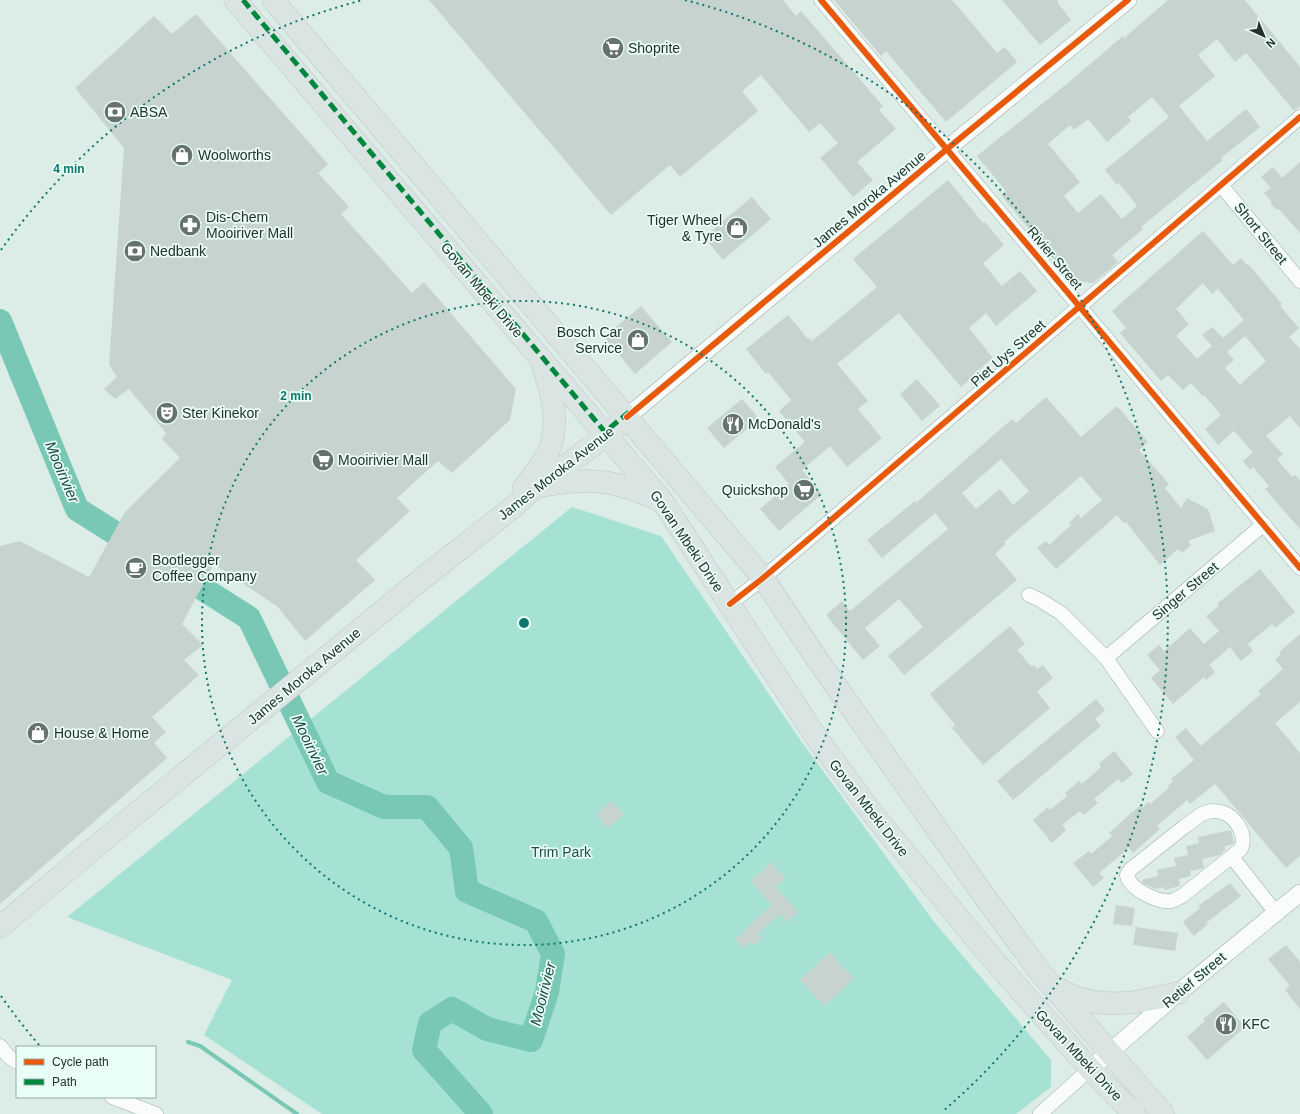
<svg xmlns="http://www.w3.org/2000/svg" width="1300" height="1114" font-family="Arial,sans-serif">
<rect width="100%" height="100%" fill="#dcece7"/>
<path fill="#a6e2d3" d="M572 507 661 536 801 741 935 923 1051 1060V1087L1016 1114H322L204 1035 232 980 67 917Z"/>
<g fill="none" stroke-linecap="round" stroke-linejoin="round">
<path stroke="#79c8b5" stroke-width="4" d="M188 1042 200 1046 297 1114"/>
<path stroke="#79c8b5" stroke-width="24" d="M0 321 77 509 142 550
M175 571 249 618 328 782 384 807H427L461 848 467 891 536 921 553 954 547 992 531 1040 487 1029 452 1009 430 1023 424 1050 481 1114"/>
</g>
<path fill="#c7d3cf" fill-rule="evenodd" d="M429 0H783L796 16 801 11 883 106 879 110 896 129 857 162 873 180 853 197 820 158 838 143 820 123 809 132 761 75 742 91 758 111 680 177 670 165 611 215Z
M834 0H952L997 53 1005 47 1017 62 946 122 886 51 881 56Z
M1002 0H1058V3L1071 20 1040 45Z
M1168 0H1245L1300 67V106L1294 111 1246 53 1235 62 1217 39 1198 55 1215 76 1179 106 1207 141 1246 109 1260 127 1221 158 1223 160 1141 227 1143 229 1112 255 1118 262 1093 283 1072 281 1001 195 1006 191 977 156 1069 82 1123 36 1124 38ZM1152 97 1169 117 1105 170 1117 185 1119 183 1137 206 1122 219 1101 194 1078 213 1064 196 1080 182 1048 144 1070 125 1074 130 1088 119 1107 142 1131 121 1128 117Z
M196 14 328 164 318 173 349 207 341 214 412 293 424 282 516 389 510 420 452 473 438 461 397 498 410 511 356 560 375 580 305 641 278 607 214 564 182 624 203 645 184 660 199 675 152 717 166 732 154 743 167 758 0 904V546L20 541 89 577 125 512 180 458 162 439 166 433 129 389 115 399 104 389 117 377 109 365 124 148 75 88 154 16 172 34Z
M1300 162V233L1279 209 1277 210 1270 203 1272 202 1264 193 1271 188 1261 177 1273 167 1282 178Z
M948 180 983 223 985 222 1004 245 983 263 1002 286 1020 271 1037 291 996 326 986 313 969 328 993 358 972 376 973 377 961 387 899 313 837 364 868 401 858 409 882 438 847 467 830 446 802 470 822 494 779 531 760 509 789 484 775 467 805 442 779 411 791 400 768 372 766 374 746 349 788 315 808 339 810 338 812 341 877 287 853 259Z
M752 197 771 219 723 260 704 237Z
M1203 231 1233 265 1241 258 1247 265 1248 264 1282 304 1280 306 1299 328 1289 337 1300 349V428L1290 416 1266 436 1283 454 1277 459 1292 477 1295 475 1300 480V529L1265 489 1269 486 1253 467 1250 470 1243 461 1253 452 1234 431 1218 445 1205 429 1221 415 1204 395 1203 397 1191 383 1183 390 1168 375 1161 381 1120 333 1126 328 1112 311ZM1203 283 1212 294 1218 289 1244 320 1223 338 1212 327 1202 335 1212 346 1197 359 1176 336 1189 324 1176 309ZM1245 336 1266 361 1240 385 1225 368 1234 360 1227 352Z
M641 306 672 342 635 374 604 337Z
M917 379 940 406 922 421 900 394Z
M1046 397 1081 437 1117 406 1148 442 1139 450 1169 484 1165 488 1181 508 1187 498 1208 509 1215 531 1188 541 1191 545 1182 553 1178 549 1160 565 1126 522 1124 523 1117 515 1056 569 1037 548 1046 541 1049 545 1071 525 1069 523 1078 514 1081 518 1102 500 1081 476 1004 542 1006 544 995 554 1017 580 904 675 888 656 923 627 899 599 865 628 880 646 863 660 826 615 842 601 850 611 948 529 935 513 882 558 867 540 915 501 916 503 1012 419 1016 423ZM1001 459 1029 491 1013 505 1000 489 976 509 962 493Z
M742 399 759 419 724 448 707 428Z
M1260 569 1295 612 1275 628 1272 624 1248 644 1253 651 1241 661 1230 647 1209 665 1215 672 1206 680 1204 677 1173 704 1151 678 1160 670 1147 655 1159 645 1164 651 1190 628 1204 644 1219 631 1206 616 1219 606 1217 604Z
M1010 626 1025 644 1017 650 1032 667 1034 665 1037 669 1043 665 1053 678 1037 692 1050 708 983 765 952 728 955 725 930 694Z
M1300 634V702L1275 723 1300 753V856L1286 868 1215 784 1190 804 1187 800 1157 826 1160 829 1133 853 1129 848 1099 873 1104 878 1093 887 1073 863 1089 851 1091 854 1112 836 1109 833 1130 814 1140 806 1142 808 1148 802 1150 804 1169 788 1168 786 1173 782 1171 779 1194 760 1175 737 1186 728 1201 746 1261 694 1258 691 1283 669 1275 660 1281 654 1279 652Z
M1096 699 1105 710 1095 719 1101 726 1013 800 997 781Z
M1114 751 1133 774 1122 783 1118 779 1094 799 1098 803 1084 815 1080 811 1062 825 1066 830 1052 843 1033 820 1048 807 1050 810 1067 796 1065 793 1079 781 1082 784 1101 767 1099 764Z
M612 801 624 815 608 828 596 814Z
M1231 830 1234 844 1225 846V850L1220 855 1202 859 1204 868 1190 871 1191 876 1179 879 1180 886 1164 890V887L1155 889 1143 883 1142 880 1158 876 1157 870 1176 866 1174 858 1188 855 1186 846 1199 843 1198 837Z
M771 862 786 878 776 887 798 912 787 922 780 914 758 934 763 938 755 945 751 941 743 948 735 939 772 905 751 881Z
M1230 883 1241 896 1206 923 1208 924 1194 936 1183 922 1200 908 1198 906Z
M1116 905 1135 908 1132 926 1113 924Z
M1136 927 1178 933 1175 951 1133 945Z
M1286 945 1300 962V1009L1285 990 1290 986 1268 959Z
M830 952 854 979 824 1006 800 980Z
M1224 1002 1245 1027 1207 1060 1187 1037 1205 1021 1203 1019Z"/>
<g fill="none" stroke-linecap="round" stroke-linejoin="round">
<g stroke="#a0aca8" stroke-width="15">
<path id="minor" d="M821 0 1300 568
M1221 185 1300 281
M1029 595 1040 600 1061 613 1106 658 1157 731
M730 604 763 578 816 533 1300 117
M1106 658 1264 524
M1211 811C1215 811 1219 811 1224 813 1237 818 1247 836 1241 849L1182 896C1178 898 1174 901 1171 901 1158 903 1128 888 1127 875L1131 869 1184 827 1202 814Z
M1232 857 1276 913
M0 1046 9 1057 17 1062
M112 1097 156 1114
M1040 1114 1090 1069"/>
</g>
<g stroke="#a0aca8" stroke-width="18">
<path id="tertiary" d="M627 417 947 149 1128 0
M1090 1069 1178 993 1300 893"/>
</g>
<g stroke="#bfc6c4" stroke-width="23">
<path id="primary" d="M235 0 663 502 816 737 872 813 991 957 1090 1069 1134 1114
M273 0 763 578 819 662 982 893 1040 972 1163 1114
M541 486C590 477 613 479 659 500
M524 488C530 479 538 470 544 460 562 431 553 396 543 366
M0 927 93 849 423 578 512 508 535 487 606 436 617 426
M1055 987C1062 991 1070 995 1078 998 1112 1009 1145 1001 1178 993"/>
</g>
<use href="#minor" stroke="#fafcfb" stroke-width="14"/>
<use href="#tertiary" stroke="#fafcfb" stroke-width="17"/>
<use href="#primary" stroke="#dae4e2" stroke-width="22"/>
<path stroke="#00873e" stroke-width="5" stroke-dasharray="10 5" stroke-linecap="butt" d="M243 0 605 432 629 412"/>
<g stroke="#e8fef7" stroke-width="8">
<path id="cycleway" d="M821 0 1300 568
M627 417 947 149 1128 0
M730 604 763 578 816 533 1300 117"/>
</g>
<use href="#cycleway" stroke="#e8590c" stroke-width="6"/>
</g>
<g fill="none" stroke="#0f766e" stroke-width="2" stroke-dasharray="2 4">
<circle cx="524" cy="623" r="322"/>
<path d="M39 1045A643 643 0 0 1 1 996M1 250A643 643 0 0 1 363 0M685 0A643 643 0 0 1 942 1112"/>
</g>
<defs>
<g id="supermarket-disc" transform="scale(1.15)"><circle r="9.5" fill="#65726e" stroke="#e8fef7"/><path d="M-6-5.5h2.5l.6 2H6L4.5 2H-2.5L-4.4-4H-6ZM-1.5 3.2a1.3 1.3 0 1 0 .1 0ZM3 3.2a1.3 1.3 0 1 0 .1 0Z" fill="#fff"/></g>
<g id="bank-disc" transform="scale(1.15)"><circle r="9.5" fill="#65726e" stroke="#e8fef7"/><path d="M-6-4H6V4H-6ZM0-2.3a2.3 2.3 0 1 0 0 4.6a2.3 2.3 0 1 0 0-4.6Z" fill="#fff"/></g>
<g id="shop-disc" transform="scale(1.15)"><circle r="9.5" fill="#65726e" stroke="#e8fef7"/><path d="M-5-2.5h2.3a2.7 3.5 0 0 1 5.4 0H5L5.5 6h-11ZM-1.5-2.5h3a1.5 2.3 0 0 0-3 0Z" fill="#fff"/></g>
<g id="pharmacy-disc" transform="scale(1.15)"><circle r="9.5" fill="#65726e" stroke="#e8fef7"/><path d="M-2-6h4v4h4v4h-4v4h-4v-4h-4v-4h4Z" fill="#fff"/></g>
<g id="theatre-disc" transform="scale(1.15)"><circle r="9.5" fill="#65726e" stroke="#e8fef7"/><path d="M-5-5.5Q0-4 5-5.5V0Q5 5 0 6Q-5 5-5 0ZM-3.3-2.5H-1v1.5H-3.3ZM1-2.5H3.3v1.5H1ZM-2.8 1Q0 5.5 2.8 1Z" fill="#fff"/></g>
<g id="restaurant-disc" transform="scale(1.15)"><circle r="9.5" fill="#65726e" stroke="#e8fef7"/><path d="M-5-6h1v4h1v-4h1v4h1v-4h1v5L-1.5 .5V6h-2V.5L-5-1ZM5-6V6H3V1.5H1.5Q1.5-4 5-6Z" fill="#fff"/></g>
<g id="cafe-disc" transform="scale(1.15)"><circle r="9.5" fill="#65726e" stroke="#e8fef7"/><path d="M-5.5-4.5H6V0H3Q3 3.5 0 3.5H-2.5Q-5.5 3.5-5.5 0ZM3-3.2v2h1.7v-2ZM-6 4.5H4V6H-6Z" fill="#fff"/></g>
</defs>
<g fill-rule="evenodd">
<use href="#supermarket-disc" x="613" y="48"/>
<use href="#bank-disc" x="115" y="112"/>
<use href="#shop-disc" x="182" y="155"/>
<use href="#pharmacy-disc" x="190" y="225"/>
<use href="#shop-disc" x="737" y="228"/>
<use href="#bank-disc" x="135" y="251"/>
<use href="#shop-disc" x="638" y="340"/>
<use href="#theatre-disc" x="167" y="413"/>
<use href="#restaurant-disc" x="733" y="424"/>
<use href="#supermarket-disc" x="323" y="460"/>
<use href="#supermarket-disc" x="804" y="490"/>
<use href="#cafe-disc" x="136" y="568"/>
<use href="#shop-disc" x="38" y="733"/>
<use href="#restaurant-disc" x="1226" y="1024"/>
</g>
<g text-anchor="middle" stroke-width="3.5" stroke-linejoin="round" paint-order="stroke">
<g font-size="14" fill="#25302d" stroke="#e8fef7" text-anchor="start">
<text x="628" y="53">Shoprite</text>
<text x="130" y="117">ABSA</text>
<text x="198" y="160">Woolworths</text>
<text x="206" y="222">Dis-Chem<tspan x="206" dy="16">Mooiriver Mall</tspan></text>
<text x="722" y="225" text-anchor="end">Tiger Wheel<tspan x="722" dy="16">&amp; Tyre</tspan></text>
<text x="150" y="256">Nedbank</text>
<text x="622" y="337" text-anchor="end">Bosch Car<tspan x="622" dy="16">Service</tspan></text>
<text x="182" y="418">Ster Kinekor</text>
<text x="748" y="429">McDonald's</text>
<text x="338" y="465">Mooirivier Mall</text>
<text x="788" y="495" text-anchor="end">Quickshop</text>
<text x="152" y="565">Bootlegger<tspan x="152" dy="16">Coffee Company</tspan></text>
<text x="54" y="738">House &amp; Home</text>
<text x="1242" y="1029">KFC</text>
</g>
<g font-size="14" fill="#25302d" stroke="#e8fef7">
<text transform="translate(869 199) rotate(-40)" y="5">James Moroka Avenue</text>
<text transform="translate(1261 233) rotate(51)" y="5">Short Street</text>
<text transform="translate(1055 258) rotate(50)" y="5">Rivier Street</text>
<text transform="translate(482 290) rotate(50)" y="5">Govan Mbeki Drive</text>
<text transform="translate(1008 353) rotate(-41)" y="5">Piet Uys Street</text>
<text transform="translate(556 473) rotate(-38)" y="5">James Moroka Avenue</text>
<text transform="translate(687 541) rotate(56)" y="5">Govan Mbeki Drive</text>
<text transform="translate(1185 591) rotate(-40)" y="5">Singer Street</text>
<text transform="translate(304 676) rotate(-40)" y="5">James Moroka Avenue</text>
<text transform="translate(869 808) rotate(52)" y="5">Govan Mbeki Drive</text>
<text transform="translate(1194 980) rotate(-40)" y="5">Retief Street</text>
<text transform="translate(1079 1055) rotate(47)" y="5">Govan Mbeki Drive</text>
</g>
<g font-size="14" fill="#1f4d42" stroke="#e8fef7">
<text x="561" y="857">Trim Park</text>
</g>
<g font-size="15" font-style="italic" fill="#1a483d" stroke="#e8fef7">
<text transform="translate(62 472) rotate(67)" y="5">Mooirivier</text>
<text transform="translate(310 745) rotate(64)" y="5">Mooirivier</text>
<text transform="translate(543 994) rotate(-76)" y="5">Mooirivier</text>
</g>
</g>
<circle cx="524" cy="623" r="6" fill="#0f766e" stroke="#e8fef7" stroke-width="2"/>
<g font-size="12" text-anchor="middle" font-weight="bold" fill="#0f766e" stroke="#e8fef7" stroke-width="3.5" stroke-linejoin="round" paint-order="stroke">
<text x="69" y="173">4 min</text>
<text x="296" y="400">2 min</text>
</g>
<rect x="16" y="1046" width="140" height="52" fill="#e8fef7" stroke="#9aaca6"/>
<rect x="24" y="1059" width="20" height="6" fill="#e8590c" stroke="#9aaca6"/>
<text x="52" y="1066" font-size="12" fill="#25302d">Cycle path</text>
<rect x="24" y="1079" width="20" height="6" fill="#00873e" stroke="#9aaca6"/>
<text x="52" y="1086" font-size="12" fill="#25302d">Path</text>
<g transform="translate(1264 36) rotate(136)" stroke="#e8fef7" stroke-width="3" paint-order="stroke">
<path d="M0-3L7 15L0 10L-7 15Z" fill="#25302d"/>
<text y="-6" font-size="11" font-weight="bold" text-anchor="middle" fill="#25302d">N</text>
</g>
</svg>
